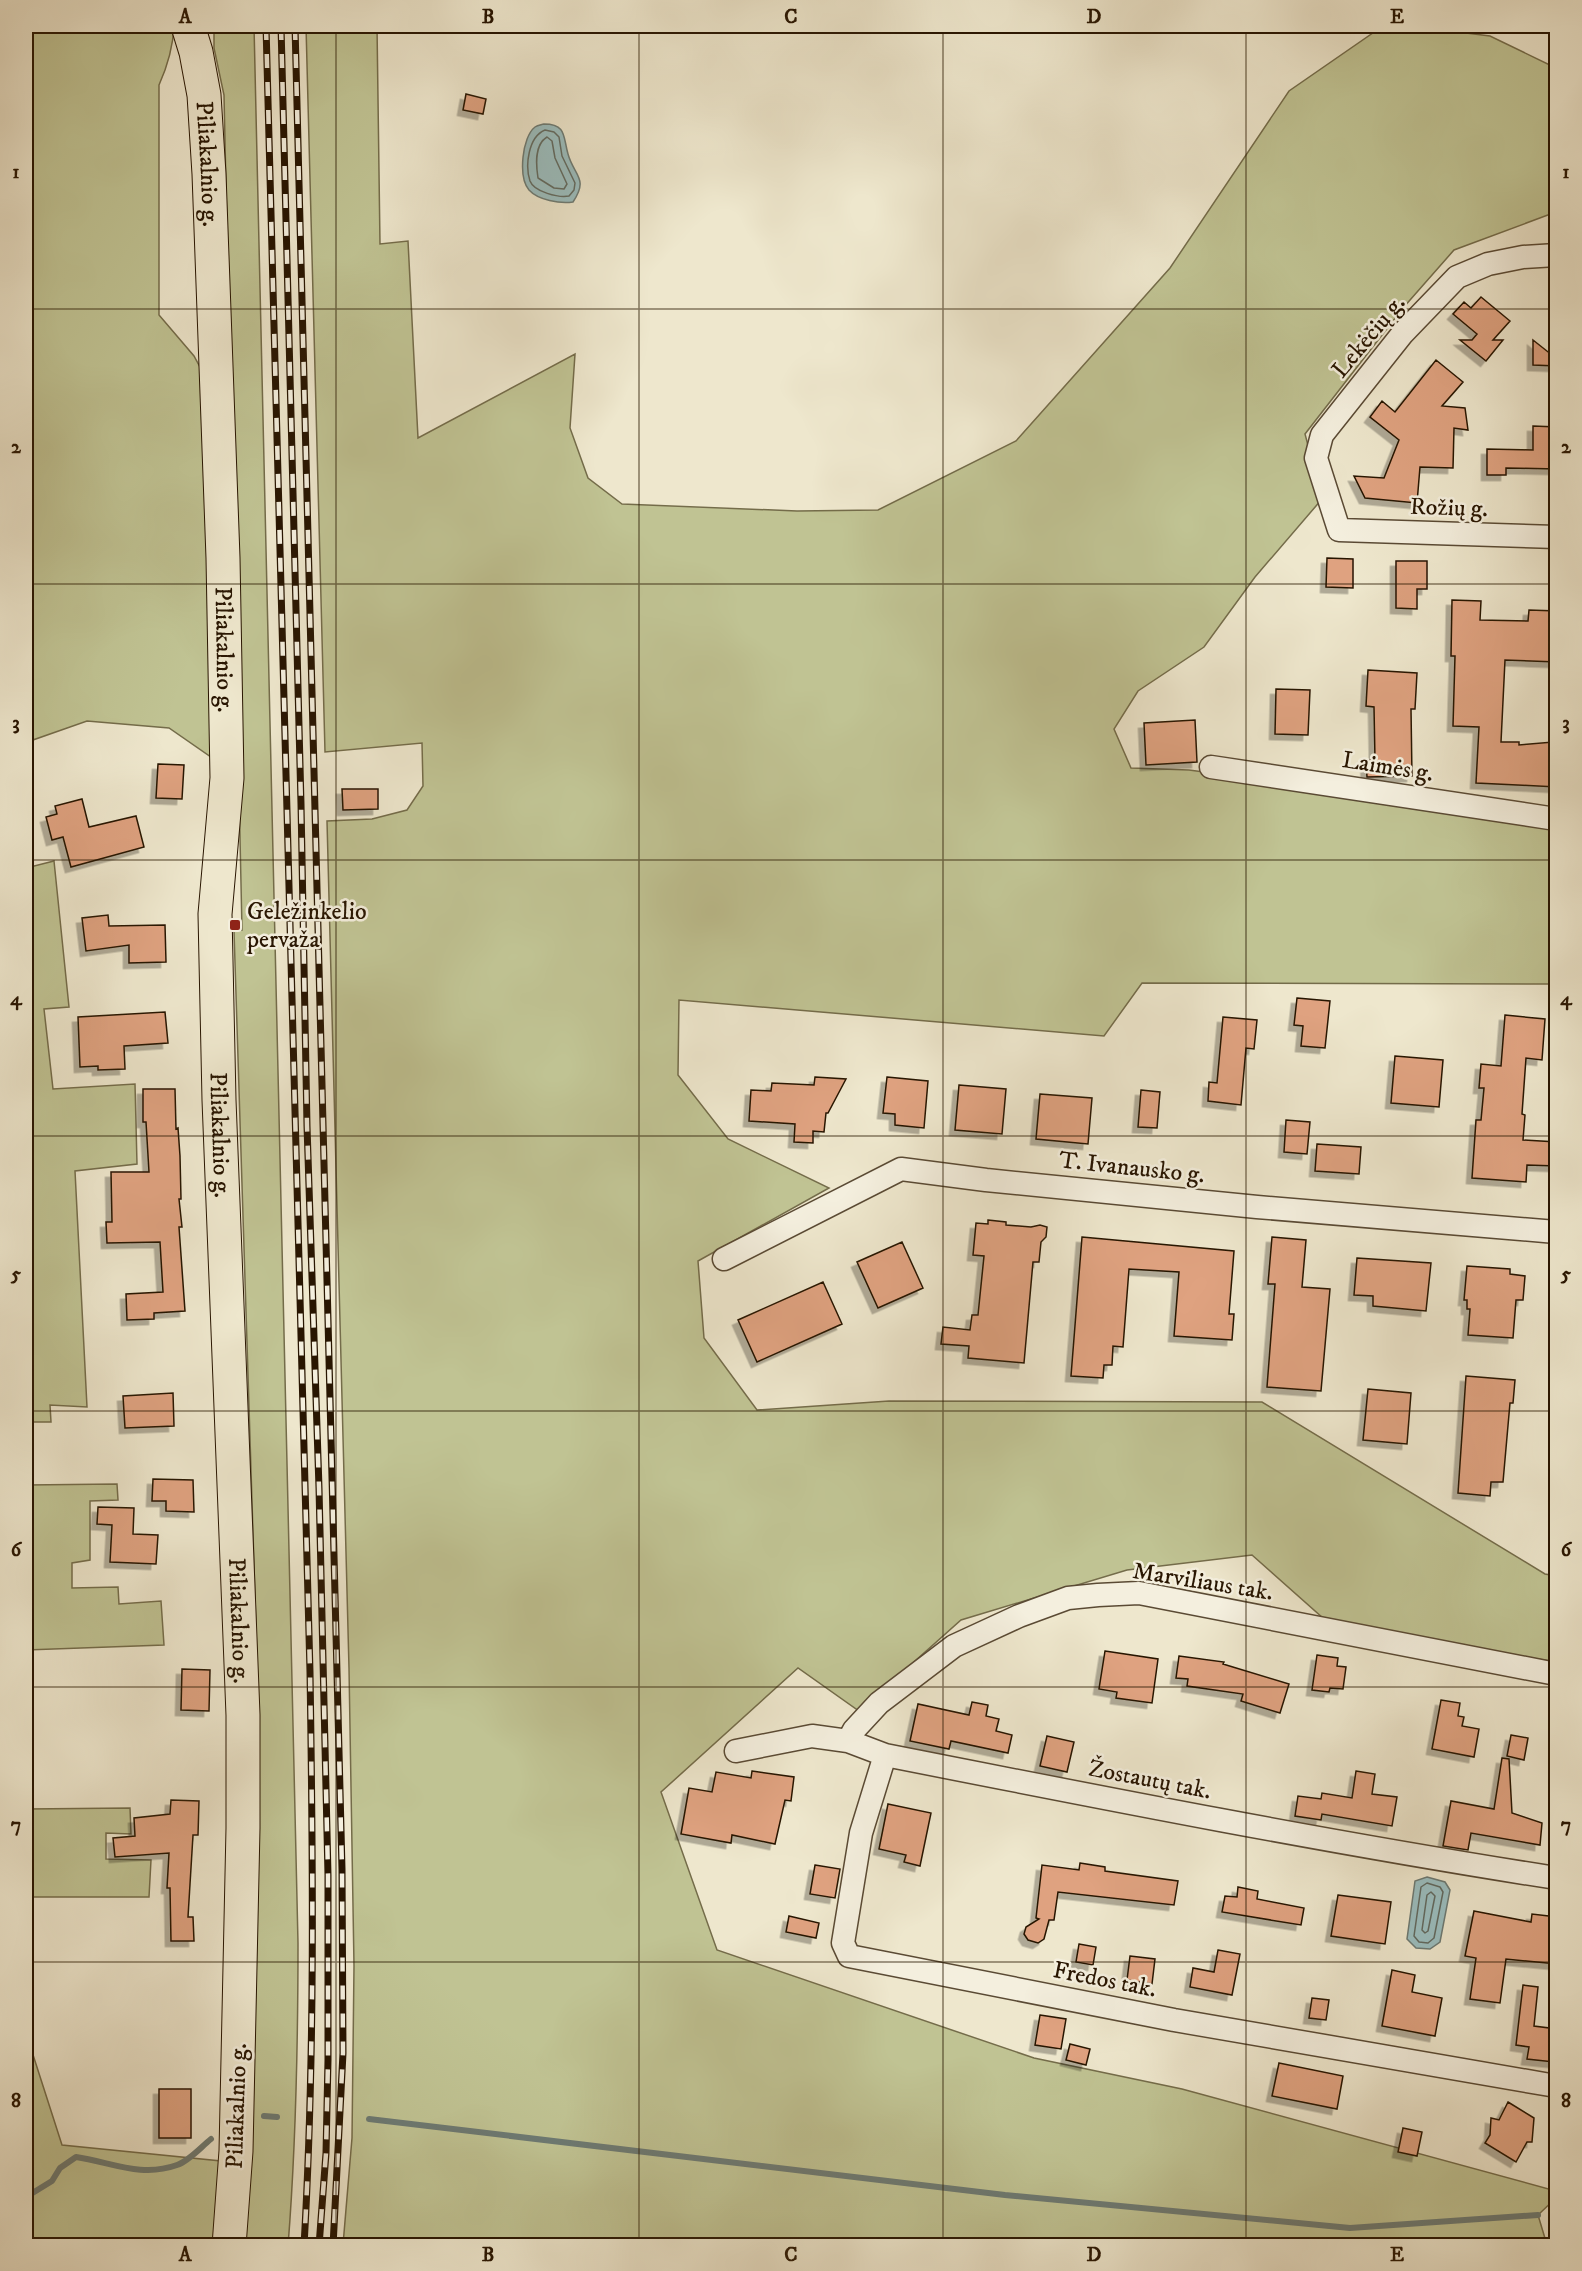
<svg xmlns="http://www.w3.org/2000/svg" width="1582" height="2271" font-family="'IM FELL DW Pica',serif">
<defs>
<filter id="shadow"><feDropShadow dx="-5.5" dy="5.5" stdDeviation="0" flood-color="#0004"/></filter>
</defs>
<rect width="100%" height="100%" fill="#eee7cd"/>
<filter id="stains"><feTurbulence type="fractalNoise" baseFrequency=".00333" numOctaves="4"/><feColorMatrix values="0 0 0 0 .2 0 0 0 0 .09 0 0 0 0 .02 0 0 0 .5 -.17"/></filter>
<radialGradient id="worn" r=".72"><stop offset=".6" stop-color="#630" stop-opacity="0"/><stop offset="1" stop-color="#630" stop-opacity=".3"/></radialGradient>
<path fill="#c0c393" stroke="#746c4a" stroke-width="1.5" d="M26 26H174C173 48 168 65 159 85V315L194 356 201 369 204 410 211 757 169 728 87 721 33 740 26 748Z
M214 26H254L298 1943C298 2044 296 2145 288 2246L241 2245 257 1660 234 931 242 930 224 95 214 48Z
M306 26H377L380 244 408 241 418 438 575 354 570 428 588 478 622 504 797 511 878 510 1016 441 1170 268 1289 91 1383 26H1410L1490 36 1556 68V212L1454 250 1403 308 1305 434 1322 499 1255 577 1204 647 1138 691 1114 729 1131 768 1189 770 1226 775 1556 830V984L1142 983 1104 1036 679 1000 678 1075 728 1139 829 1188 698 1261 704 1338 757 1410 889 1401 1262 1402 1545 1574 1556 1576V1662L1332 1626 1252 1555 1127 1570 961 1620 859 1711 798 1668 661 1792 717 1950 1034 2058 1182 2089 1556 2191V2198L1538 2215 1547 2245H343L352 2138 354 1966 349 1668 327 821 372 819 407 810 423 786 422 743 325 752Z
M54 861 69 1007 44 1009 53 1089 135 1084 137 1164 75 1171 87 1407 50 1405 51 1422H26V868Z
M117 1484 118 1500 90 1501V1560L72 1563V1588L118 1587 119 1604 161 1601 164 1645 26 1650V1485Z
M130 1808 131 1834 106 1833V1859L151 1860 149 1897H26V1809Z
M26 2033 62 2145 221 2161 216 2245H26Z"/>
<path fill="#9bbebf" stroke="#6d7a73" stroke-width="1.5" d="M544 124C567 124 563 137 568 154 574 176 589 178 573 202 560 204 538 200 529 190 518 177 522 137 535 127 538 125 541 125 544 124Z
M1427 1877 1445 1882 1450 1890 1440 1942 1430 1949 1416 1948 1407 1939 1415 1881Z"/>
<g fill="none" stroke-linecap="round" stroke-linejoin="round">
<path stroke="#626a60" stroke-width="1.5" d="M545 130 554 132 559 137 562 156 575 183 574 190 569 196C559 198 534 192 530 181 525 166 528 137 545 130Z
M547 137 552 141 555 158 567 184 564 189 554 188 538 178C536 165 534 145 547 137Z
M1427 1883 1440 1887 1443 1892 1434 1938 1428 1943 1419 1942 1414 1936 1421 1887Z
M1431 1892 1435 1896 1428 1931 1425 1933 1422 1930 1427 1895Z"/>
<path stroke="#6d7a73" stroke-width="6" d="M264 2116 277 2117
M369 2119 1005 2195 1350 2228 1538 2215
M26 2197 52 2181 60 2168 76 2157C111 2162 141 2178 177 2165 189 2161 201 2147 211 2139"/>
</g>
<path fill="#dfa280" stroke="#281501" stroke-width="1.5" filter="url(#shadow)" d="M466 94 486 99 483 114 463 110Z
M1481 297 1510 321 1493 340H1503L1486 361 1460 340H1472L1477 334 1453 314 1464 302 1471 308Z
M1533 340 1557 359V366L1533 365Z
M1436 360 1463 382 1442 406 1465 408 1468 430 1454 428 1453 468 1420 467 1417 503 1365 498 1354 476 1384 478 1399 440 1370 417 1382 401 1395 412Z
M1533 426 1557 427V469L1506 468V475H1487V449L1533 450Z
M1327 558 1353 559V588L1326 587Z
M1396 561H1427V589H1417V609L1396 608Z
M1452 600 1481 601 1480 620 1528 621 1529 610 1557 611V662L1505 660 1501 742H1519V745L1553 742V746H1557V787L1476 783 1479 727 1453 726 1455 656H1451Z
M1368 670 1417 673 1415 709H1411L1412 776 1367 777 1366 760H1375L1374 707 1366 706Z
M1276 689 1310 690 1308 735 1275 734Z
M1195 720 1197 762 1146 765 1144 723Z
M158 764 184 765 182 799 156 798Z
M342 789H378V809L343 810Z
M82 799 89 827 136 816 144 847 71 867 63 837 52 840 46 817 57 814 55 806Z
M108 915 109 926 165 925 166 962 129 963V945L86 951 82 918Z
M1297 998 1330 1001 1325 1048 1301 1046 1303 1026 1294 1025Z
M165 1012 168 1043 124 1046 125 1069 98 1070V1066L80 1067 78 1017Z
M1505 1015 1545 1019 1542 1060 1526 1058 1522 1114 1525 1115 1523 1140 1557 1142V1166L1527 1165 1526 1182 1472 1178 1476 1120H1481L1484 1088H1479L1481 1064 1501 1066Z
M1223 1017 1257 1020 1254 1049 1246 1048 1241 1105 1208 1101 1209 1082 1217 1083Z
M1395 1056 1443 1060 1439 1107 1391 1103Z
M815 1077 846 1079 828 1113H826L824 1132 813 1131V1143L794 1142 795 1124 749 1121 751 1090 771 1091 772 1083 814 1085Z
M887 1077 928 1081 924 1128 895 1125V1114L883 1113Z
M959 1085 1006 1089 1002 1134 955 1130Z
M143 1089H175L176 1129 178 1128 180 1156 181 1199H179L182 1227H179L185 1311 154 1313V1319L127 1320 126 1294 163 1292 160 1242 107 1243 106 1222H112L111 1172H149L146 1122H143Z
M1141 1090 1160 1092 1157 1128 1138 1127Z
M1040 1094 1092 1098 1088 1144 1036 1139Z
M1286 1120 1310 1122 1307 1154 1284 1152Z
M1317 1144 1361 1147 1359 1174 1315 1171Z
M988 1220 1006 1222V1225L1031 1227 1040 1225 1047 1227 1046 1237 1041 1242 1039 1262H1033L1024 1363 968 1358 969 1346 941 1344 943 1327 970 1330 972 1315H978L984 1256 973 1255 976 1223 988 1224Z
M1082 1237 1234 1251 1229 1314H1234L1232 1340 1174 1336 1179 1272 1129 1269 1123 1347 1113 1346 1112 1365H1104L1103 1378 1071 1376Z
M1272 1237 1306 1240 1302 1287 1330 1289 1321 1391 1267 1387 1275 1284H1268Z
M902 1242 923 1288 878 1308 857 1262Z
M1357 1258 1431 1263 1426 1311 1373 1306V1296L1354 1295Z
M1467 1266 1510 1269V1274L1525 1276 1523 1300H1516L1513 1338 1468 1335 1470 1309H1467V1300H1464Z
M823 1282 842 1324 757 1362 738 1320Z
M1466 1376 1515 1380 1513 1403H1510L1503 1482H1491L1490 1496 1458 1493Z
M1368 1389 1411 1393 1407 1444 1363 1440Z
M173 1393 174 1426 125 1428 123 1396Z
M153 1479 193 1480 194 1512 166 1511V1501H152Z
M98 1507 134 1508 133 1534 158 1535 156 1564 110 1562 112 1525 97 1524Z
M1105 1651 1158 1659 1152 1703 1116 1698 1117 1692 1099 1689Z
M1317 1655 1338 1658 1337 1666 1346 1667 1343 1689 1330 1688 1329 1692 1312 1690Z
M1179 1656 1224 1662 1223 1664 1289 1684 1280 1713 1241 1701 1243 1694 1187 1686 1188 1679 1176 1678Z
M182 1669 210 1670 209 1711 181 1710Z
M1441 1700 1460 1703 1458 1716 1464 1717 1462 1726 1479 1729 1474 1757 1432 1749Z
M972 1702 988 1705 986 1716 999 1719 996 1731 1012 1735 1008 1753 951 1741 949 1749 910 1741 918 1704 969 1715Z
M1511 1735 1528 1738 1524 1760 1507 1756Z
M1047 1736 1074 1742 1067 1772 1040 1766Z
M1502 1758 1509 1759 1512 1813 1542 1823 1540 1845 1471 1833 1468 1850 1443 1846 1451 1801 1494 1809Z
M752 1771 794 1777 791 1801 785 1800 775 1844 732 1835 731 1843 681 1834 689 1788 712 1792 716 1772 751 1778Z
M1356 1771 1375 1774 1372 1794 1397 1797 1392 1826 1322 1814 1321 1820 1295 1816 1298 1796 1321 1799 1322 1793 1352 1798Z
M171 1800 199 1801 198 1835H193L188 1917H193L194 1941H171L170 1888H167L169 1853 115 1857 113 1838 135 1836 134 1818 170 1814Z
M888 1804 931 1813 920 1866 904 1862 906 1855 879 1849Z
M1080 1863 1105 1867V1871L1178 1881 1174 1905 1058 1892 1054 1920H1049L1044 1939 1038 1943 1028 1940 1024 1934 1026 1927 1039 1919 1036 1918 1042 1865 1079 1870Z
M815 1865 840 1869 835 1898 810 1894Z
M1238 1887 1258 1891 1257 1899 1304 1908 1301 1925 1222 1912 1225 1896 1237 1897Z
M1338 1895 1391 1902 1385 1944 1331 1936Z
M1474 1911 1531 1922 1532 1914 1557 1917V1964L1506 1959 1500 2003 1470 1999 1476 1958 1465 1956Z
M789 1916 819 1923 816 1938 786 1932Z
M1079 1944 1096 1947 1093 1965 1076 1962Z
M1218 1950 1240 1954 1232 1995 1190 1987 1193 1968 1214 1972Z
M1130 1956 1155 1959 1152 1984 1127 1980Z
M1392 1970 1415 1975 1412 1992 1442 1998 1435 2036 1382 2026Z
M1523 1985 1538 1987 1534 2026 1557 2029 1554 2062 1527 2059 1529 2047 1516 2045Z
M1312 1998 1329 2000 1326 2020 1309 2018Z
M1040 2015 1066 2019 1061 2049 1035 2045Z
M1070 2044 1090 2049 1086 2065 1066 2060Z
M1279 2063 1343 2076 1337 2109 1272 2096Z
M159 2089H191V2138H159Z
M1508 2102 1534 2118 1532 2142H1527L1516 2162 1485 2143 1490 2135 1491 2118 1499 2120Z
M1403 2128 1422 2132 1417 2156 1398 2152Z"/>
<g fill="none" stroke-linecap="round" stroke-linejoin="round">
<g stroke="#5a4a34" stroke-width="25">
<path id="street" d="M1556 255 1523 257 1488 264 1457 277 1403 333 1322 435 1316 458 1339 530 1556 537
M1211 767 1556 819
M724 1259 901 1169 986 1180 1257 1207 1556 1232
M848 1741 854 1730 879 1703 954 1646 1019 1616 1068 1598 1098 1595 1139 1593 1556 1674
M736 1751 812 1736 848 1741 885 1755C1108 1799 1331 1843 1556 1878
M885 1755 861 1833 843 1943 849 1956 1174 2020 1556 2086"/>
</g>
<g stroke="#281501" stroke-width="35">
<g id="primary">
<path id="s1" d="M188 26 196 52 204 95 209 174 223 558 227 778 215 914 219 1100 243 1715V1828L236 2151 229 2246"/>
</g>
</g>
<use href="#street" stroke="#f4efde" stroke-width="22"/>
<use href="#primary" stroke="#eee7cd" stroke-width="33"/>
<g stroke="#281501" stroke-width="7">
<path id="rail" d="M266 26 310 1672C313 1864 315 2054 304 2246
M281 26 301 804 307 1126 319 1488 328 1875V2060L326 2153 319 2246
M295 26 342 1869 343 2053 333 2246"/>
</g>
<use href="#rail" stroke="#f4efde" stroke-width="4.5" stroke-dasharray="14" stroke-linecap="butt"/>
</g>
<path fill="none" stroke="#281501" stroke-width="1.5" stroke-opacity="0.55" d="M336 26V2246M639 26V2246M943 26V2246M1246 26V2246M26 309H1556M26 584H1556M26 860H1556M26 1136H1556M26 1411H1556M26 1687H1556M26 1962H1556"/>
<rect fill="#8f2418" stroke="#f4efde" stroke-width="2" x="229" y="919" width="12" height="12" rx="3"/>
<g text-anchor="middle" stroke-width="5" stroke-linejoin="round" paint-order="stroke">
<g font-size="24" fill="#281501" stroke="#f4efde">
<text dy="8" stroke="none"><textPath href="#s1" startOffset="140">Piliakalnio g.</textPath></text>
<text transform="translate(1368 336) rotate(-50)" y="8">Lekėčių g.</text>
<text transform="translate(1449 507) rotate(2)" y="8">Rožių g.</text>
<text dy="8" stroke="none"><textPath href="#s1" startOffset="626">Piliakalnio g.</textPath></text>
<text transform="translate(1388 766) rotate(9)" y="8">Laimės g.</text>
<text dy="8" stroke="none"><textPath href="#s1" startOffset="1112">Piliakalnio g.</textPath></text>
<text transform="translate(1132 1167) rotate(6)" y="8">T. Ivanausko g.</text>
<text transform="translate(1203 1581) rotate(9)" y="8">Marviliaus tak.</text>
<text dy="8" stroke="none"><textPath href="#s1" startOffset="1598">Piliakalnio g.</textPath></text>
<text transform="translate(1150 1779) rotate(11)" y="8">Žostautų tak.</text>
<text transform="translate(1105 1979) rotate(11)" y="8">Fredos tak.</text>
<text transform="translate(236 2106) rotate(-88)" y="8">Piliakalnio g.</text>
</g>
<g font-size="24" fill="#281501" stroke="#f4efde" text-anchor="start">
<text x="247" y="919">Geležinkelio<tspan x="247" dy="28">pervaža</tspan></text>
</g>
</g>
<rect width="1582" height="2271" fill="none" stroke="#eee7cd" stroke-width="66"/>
<rect x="33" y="33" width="1516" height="2205" fill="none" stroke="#281501" stroke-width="2"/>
<g font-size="20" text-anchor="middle" font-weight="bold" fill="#281501">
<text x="185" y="23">A</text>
<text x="488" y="23">B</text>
<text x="791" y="23">C</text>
<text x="1094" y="23">D</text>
<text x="1397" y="23">E</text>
<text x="16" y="178">1</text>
<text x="1566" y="178">1</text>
<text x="16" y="453">2</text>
<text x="1566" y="453">2</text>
<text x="16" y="729">3</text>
<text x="1566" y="729">3</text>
<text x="16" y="1005">4</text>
<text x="1566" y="1005">4</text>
<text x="16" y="1280">5</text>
<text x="1566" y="1280">5</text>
<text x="16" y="1556">6</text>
<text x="1566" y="1556">6</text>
<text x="16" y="1831">7</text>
<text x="1566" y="1831">7</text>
<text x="16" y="2107">8</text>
<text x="1566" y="2107">8</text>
<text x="185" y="2261">A</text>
<text x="488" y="2261">B</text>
<text x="791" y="2261">C</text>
<text x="1094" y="2261">D</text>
<text x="1397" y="2261">E</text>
</g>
<rect width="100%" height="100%" filter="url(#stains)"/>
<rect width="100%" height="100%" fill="url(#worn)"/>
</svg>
